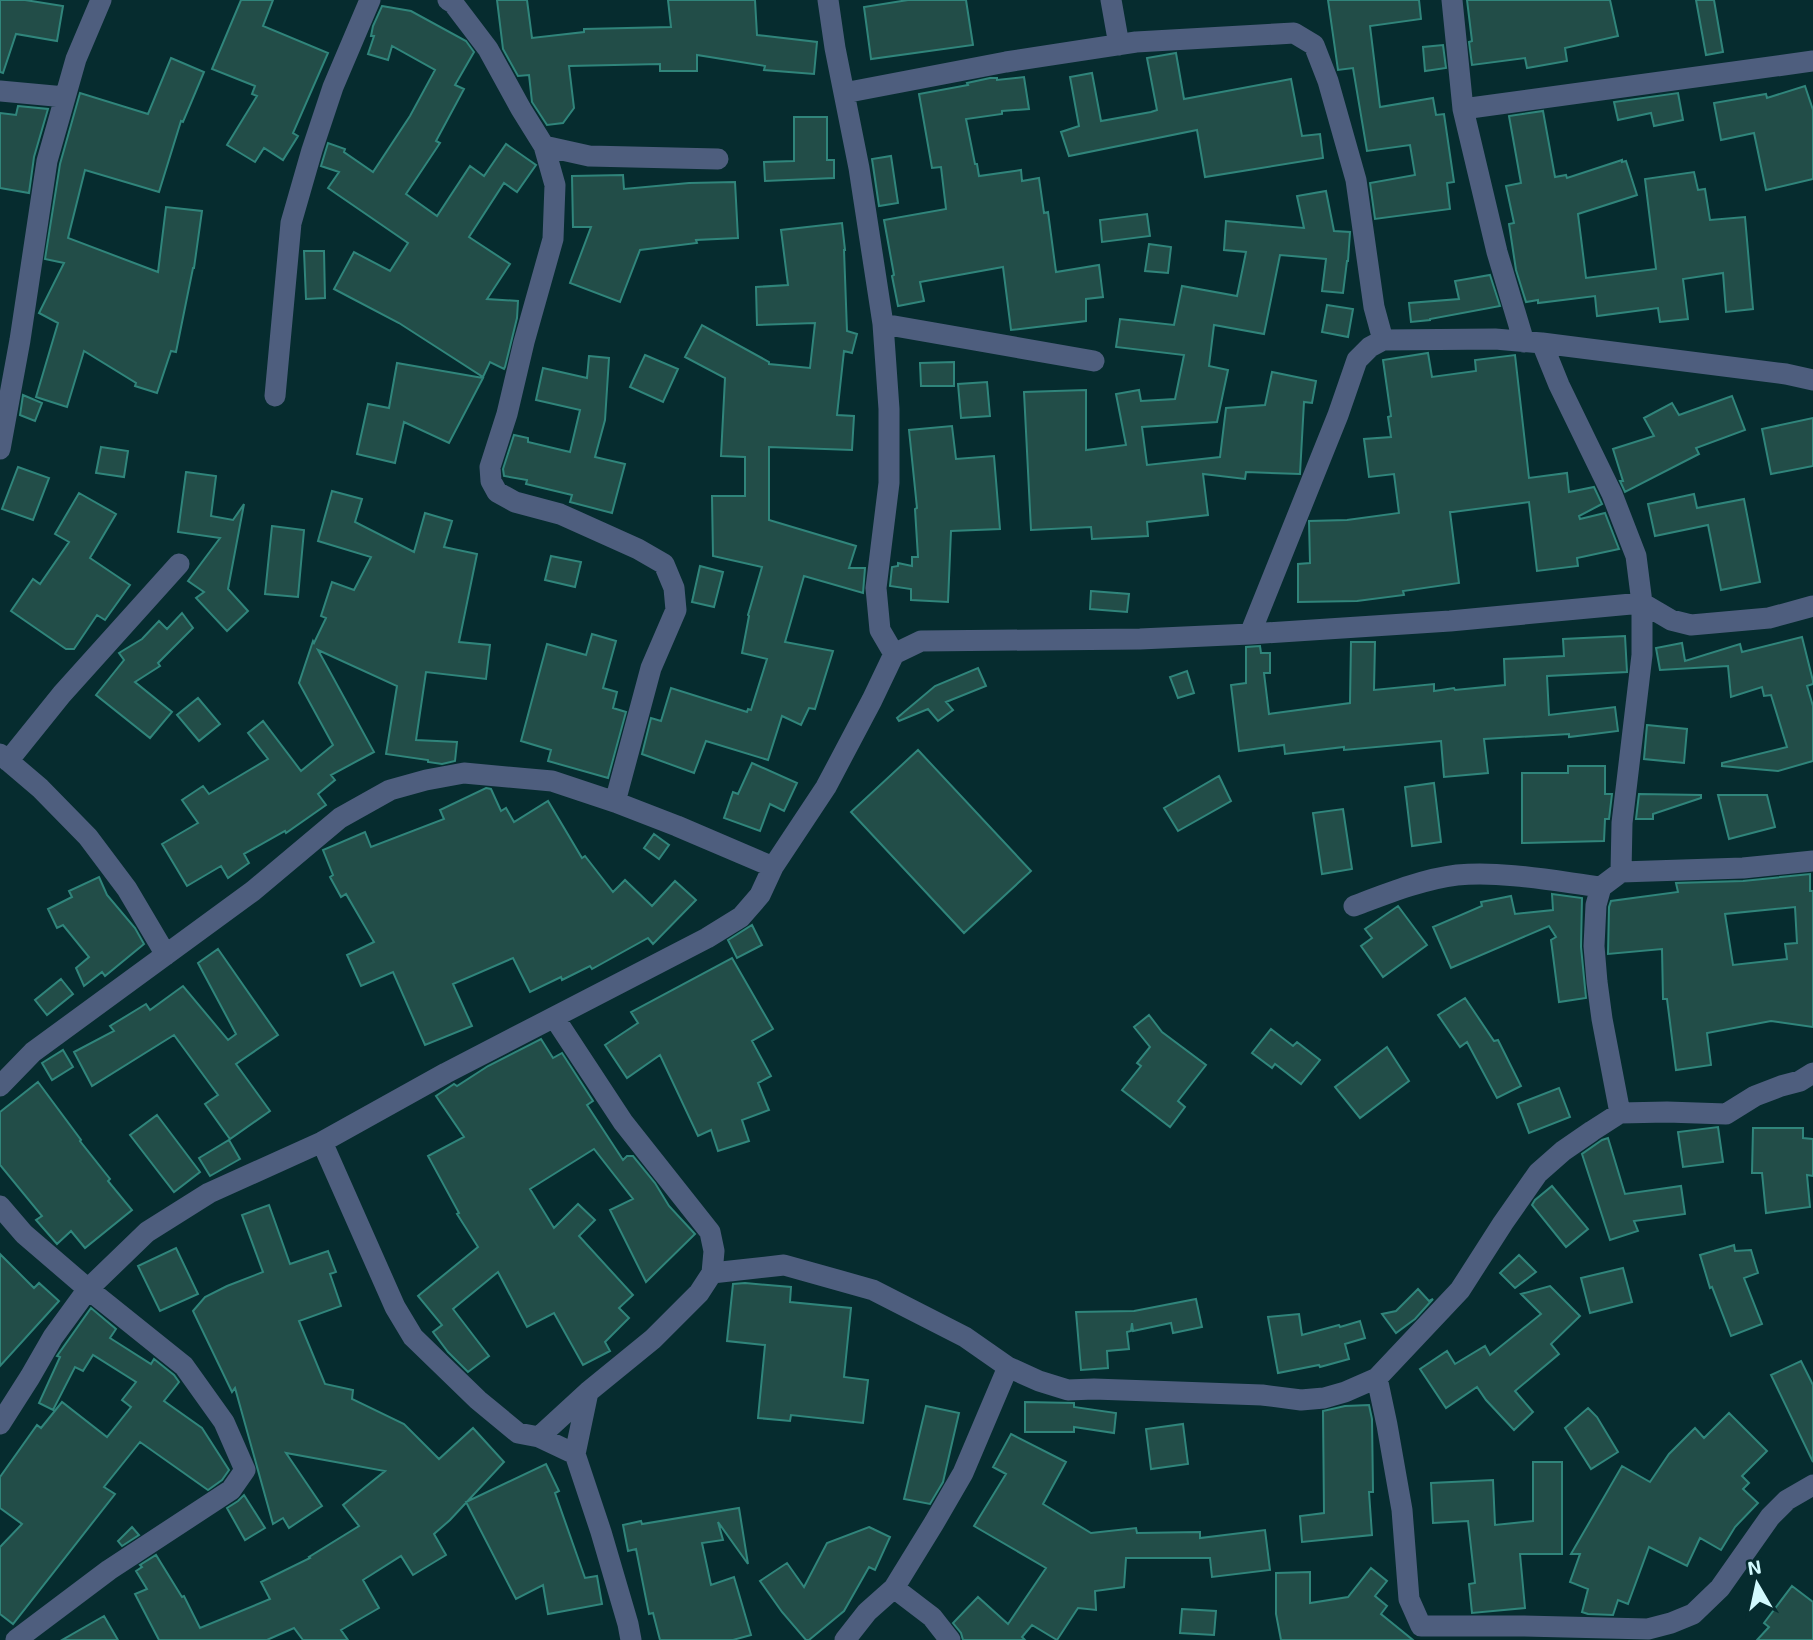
<svg xmlns="http://www.w3.org/2000/svg" width="1813" height="1640" font-family="'Exo 2',sans-serif">
<rect width="100%" height="100%" fill="#062c2f"/>
<path fill="#224d48" stroke="#30857b" stroke-width="2" fill-rule="evenodd" d="M0 0H25L63 6 57 41 16 34 3 73 0 72Z
M241 0H273L263 26 328 53 293 133 298 136 283 160 264 148 255 162 227 145 257 96 252 94 255 86 212 69Z
M497 0H527L532 38 584 32V29L671 27 668 0H755L757 35 817 42 814 74 764 70 765 66 697 55V71H660V64L569 66 574 108 563 123 547 125 532 102 529 75 518 76 503 49Z
M908 0H966L973 45 871 59 864 7Z
M1328 0H1419L1421 19 1370 26 1380 107 1433 98 1436 115 1444 114 1454 182 1447 183 1450 209 1375 219 1370 183 1415 175 1410 145 1367 151 1353 68 1338 70Z
M1467 0H1610L1618 36 1565 48 1567 61 1527 68 1525 58 1472 65 1469 42 1472 41Z
M1696 0H1714L1723 52 1706 55Z
M382 6 411 11 466 41 474 52 455 85 464 89 436 141 440 143 406 194 437 216 470 166 484 176 506 144 536 165 517 192 504 183 469 237 510 264 487 299 518 301 517 318 505 367 504 369 490 362 483 377 399 323 334 289 354 252 390 271 408 243 328 188 339 172 321 166 328 143 345 149 344 152 373 172 410 116 435 70 392 46 388 60 368 54 374 36H371L373 26Z
M1443 45 1446 68 1425 71 1423 47Z
M1176 53 1184 99 1291 79 1302 136 1320 134 1323 158 1205 177 1197 130 1069 156 1061 132 1079 126 1070 77 1092 73 1101 121 1151 112 1157 110 1147 58Z
M171 58 204 72 183 122 181 121 159 192 85 170 68 238 158 272 166 207 202 211 194 268H193L176 352 171 351 157 393 135 386 136 383 84 351 67 407 36 397 58 323 39 313 64 263 45 259 60 164 80 93 148 114Z
M1024 77 1029 109 1002 111V114L966 119 975 164H977L979 176 1021 170 1022 181 1039 178 1044 213 1048 212 1056 272 1099 265 1103 297 1086 299V321L1011 330 1003 267 920 282 924 301 898 306 892 276 894 275 884 220 946 209 941 167 932 168 919 94 968 85 967 83 990 78H997V80Z
M1805 86 1813 110V179L1766 190 1754 133 1721 140 1714 103 1766 94 1767 98Z
M1678 93 1683 120 1654 126 1651 113 1618 120 1614 102Z
M18 106 48 109 34 157 29 193 0 188V113L16 115Z
M1543 111 1555 177 1566 175 1567 178 1622 160V162L1626 161 1637 195 1578 214 1586 278 1656 269 1645 179 1694 172 1698 190 1705 189 1710 220 1745 217 1753 309 1726 312 1723 273 1683 279 1688 319 1660 322 1658 308 1597 316 1595 296 1538 303V300L1526 302 1516 270 1509 224 1514 223 1506 186 1521 183 1509 116Z
M794 117H827V160H834V178L765 181 764 162 794 161Z
M891 156 898 203 879 206 872 159Z
M623 175 624 189 689 183 735 182 738 238 696 240 697 243 640 250 620 302 570 283 591 227H573L572 176Z
M1326 191 1334 231 1350 232 1348 261H1347L1343 293 1322 291 1326 259 1280 255 1264 334 1214 325 1209 366 1228 370 1217 422 1142 427 1147 465 1220 457 1226 408 1265 405 1272 372 1316 381 1312 403 1304 402 1300 474 1246 472 1245 479 1203 474 1208 515 1147 522 1148 536 1092 539 1091 527 1031 530 1024 392 1086 390V450L1126 445 1116 394 1139 390 1141 401 1175 399 1184 355 1116 347 1120 319 1174 325 1182 286 1237 296 1246 252 1224 250 1226 221 1304 228 1297 196Z
M1147 214 1150 236 1102 242 1100 220Z
M842 223 845 250H844L847 331 857 334 852 353 844 351 837 415 854 416 852 450 769 447V520L856 546 849 568H865L863 593 804 576 785 642 833 651 815 709 809 708 801 725 782 716 768 760 706 741 694 773 642 754 651 718 661 721 671 688 747 712 748 709 751 710 767 659 742 653 749 616 748 615 762 567 713 556 712 496H745V457L721 456 725 378 685 357 702 325 769 362V364L810 368 815 323 757 325 756 287 788 285 781 230Z
M1149 244 1171 247 1168 273 1145 271Z
M304 251H324L325 298 306 299Z
M1490 275 1500 306 1430 319V320L1411 322 1409 303 1459 299 1455 281Z
M1327 305 1353 309 1348 337 1322 332Z
M1428 353 1432 377 1476 371 1475 360 1515 355 1529 478 1567 473 1569 492 1594 487 1602 504 1579 516 1580 519 1605 513 1619 549 1577 558 1578 566 1537 571 1529 502 1453 512H1450L1459 583 1403 591 1404 595 1357 601 1298 602V564L1310 563 1309 521 1347 520 1399 513 1394 474 1369 477 1364 439 1391 437 1388 417 1391 416 1383 360Z
M645 355 678 369 663 402 630 387Z
M589 356 609 358 605 420 595 457 625 464 612 513 570 502 572 495 526 484 527 480 504 476 503 469 514 435 528 438V442L570 452 580 410 536 400 543 368 587 378Z
M954 362V386H921L920 363Z
M397 363 483 378 449 443 404 422 395 463 357 454 368 404 389 408Z
M987 382 990 416 961 418 958 384Z
M23 395 42 403 35 421 20 415Z
M1732 396 1745 430 1696 448 1699 454 1625 492 1620 481H1623L1613 449 1654 436 1644 418 1672 403 1679 415Z
M1813 418V466L1771 474 1762 429Z
M952 426 956 459 994 456 1000 529 951 531 948 602 911 600V589L890 586 892 567 898 566V563L912 566V557H918L915 509 917 508 909 430Z
M101 447 128 451 124 477 96 473Z
M18 467 49 478 33 520 2 509Z
M186 472 216 476 211 516 233 520 244 504 228 589 248 611 227 631 196 598 204 592 188 581 220 538 178 532Z
M332 491 362 499 355 522 414 552 425 513 452 521 444 547 477 554 459 642 490 645 486 679 426 672 416 740 457 742 455 761 442 764 428 762V760L386 754 397 686 318 650 374 752 331 775 335 780 318 794 326 805 286 833 285 831 244 854 249 863 228 878 221 866 187 886 162 844 198 823 182 800 203 786 209 794 268 759 248 733 263 721 301 771 333 745 299 683 313 641 314 643 326 618 321 616 332 582 354 590 371 557 318 541Z
M79 493 116 514 90 558 130 585 105 620 97 615 74 649H66L11 611 33 579 40 584 69 542 55 534Z
M1694 494 1697 508 1744 499 1760 582 1721 590 1708 525 1655 536 1648 504Z
M272 526 304 530 298 597 265 594Z
M551 556 581 562 575 587 545 580Z
M700 566 723 572 714 607 692 602Z
M1091 591 1129 594 1127 612 1090 609Z
M182 613 193 628 158 663 160 666 135 682 172 712 150 738 96 695 124 660 119 653 142 639 159 621 167 629Z
M592 634 616 641 603 688 617 692 613 708 626 712 608 778 548 761 551 750 521 741 547 644 586 655Z
M1625 636 1627 672 1547 676 1549 715 1615 707 1618 731 1569 737V734L1484 739 1488 773 1444 777 1441 741 1344 750V747L1285 754 1284 745 1239 751 1231 685 1246 683V647L1260 646 1261 653H1270V673H1264L1269 714 1350 703 1351 642H1375L1374 690 1434 684V691L1454 688 1455 690 1505 685 1504 659 1564 656 1563 639Z
M1802 637 1813 681V684L1807 686 1813 706V761L1778 771 1722 766V763L1787 747 1771 695 1764 696 1762 687 1731 697 1728 666 1660 670 1656 648 1682 643 1685 661 1740 644 1742 652Z
M978 668 986 686 946 702 953 710 938 721 928 709 899 721 897 718 935 686Z
M1187 671 1194 693 1178 698 1170 677Z
M198 698 220 724 199 741 177 715Z
M1647 725 1687 729 1684 763 1644 759Z
M918 750 1031 871 964 933 851 812Z
M752 763 797 783 784 811 770 804 760 831 724 818 733 792 738 794Z
M1568 766H1605V794H1612L1609 819H1605L1604 841 1522 843V773H1568Z
M1219 776 1231 801 1178 831 1164 808Z
M1434 783 1441 842 1412 846 1405 787Z
M486 788 491 789 501 811 506 808 514 822 548 801 582 858 585 856 613 892 625 880 652 906 675 881 696 900 653 944 648 938 592 969 590 966 562 980 561 977 530 992 513 958 453 984 472 1026 425 1045 393 972 361 986 347 955 374 942 346 894 341 897 330 877 333 875 323 850 365 832 371 847 444 819 440 810Z
M1639 794 1701 795V798L1653 814V819H1636Z
M1718 795H1767L1775 827 1729 839Z
M1343 809 1352 869 1322 874 1313 813Z
M654 834 669 845 659 859 644 848Z
M1810 874V891H1813V1027L1771 1021 1707 1033 1711 1065 1676 1070 1667 999H1663L1662 949 1608 954 1609 907 1611 901 1678 892 1676 883 1743 881ZM1795 907 1797 943 1785 944 1787 959 1733 965 1725 914Z
M99 877 107 895 135 928 144 944 105 976 102 972 84 986 76 968 89 957 63 925 57 928 48 909 72 897 69 891Z
M1552 894 1582 898 1581 947 1586 998 1559 1002 1551 940 1556 937 1549 926 1451 968 1433 927 1482 906 1481 902 1511 896 1515 914 1553 910Z
M1398 906 1427 945 1383 977 1361 946 1372 938 1365 929Z
M752 925 762 945 737 958 728 940Z
M218 949 278 1035 236 1064 270 1111 230 1139 205 1104 218 1095 174 1035 92 1086 74 1052 114 1031 110 1026 146 1004 150 1010 183 986 228 1040 236 1034 198 963Z
M732 958 773 1029 752 1041 771 1076 758 1083 769 1110 742 1120 749 1141 718 1151 711 1130 698 1136 660 1055 627 1078 605 1045 638 1023 631 1012Z
M61 979 73 994 47 1015 35 1000Z
M1465 998 1494 1041 1498 1040 1521 1086 1497 1098 1467 1042 1460 1047 1438 1015Z
M1149 1015 1162 1032 1206 1065 1178 1101 1185 1107 1170 1127 1122 1090 1141 1066 1137 1063 1150 1047 1134 1027Z
M1271 1029 1293 1046 1297 1042 1320 1060 1301 1084 1275 1064 1272 1068 1252 1053Z
M541 1039 553 1058 562 1053 593 1101 587 1105 623 1160 627 1156H633L655 1183 669 1206 695 1234 646 1282 610 1210 633 1199 594 1149 530 1189 554 1228 578 1204 595 1220 579 1236 633 1295 619 1308 629 1318 605 1342 610 1351 583 1365 554 1313 527 1327 498 1272 453 1309 489 1356 468 1372 448 1352 433 1332 442 1325 418 1296 478 1247 457 1214 459 1213 428 1156 464 1137 436 1096 454 1084 457 1086 488 1066Z
M1387 1047 1409 1081 1360 1118 1335 1087Z
M63 1050 73 1067 52 1080 42 1063Z
M38 1082 81 1140 80 1141 110 1179 108 1181 132 1210 85 1248 71 1231 57 1244 36 1220 42 1216 0 1165V1112Z
M1559 1088 1570 1117 1529 1133 1518 1104Z
M157 1115 200 1172 174 1192 130 1135Z
M1718 1127 1723 1162 1683 1167 1678 1132Z
M1753 1128H1803V1138L1813 1139V1176L1807 1175 1810 1207 1766 1213 1762 1173H1752Z
M1608 1138 1625 1194 1681 1186 1685 1214 1634 1221 1638 1231 1610 1240 1582 1154 1602 1140Z
M229 1140 240 1159 210 1176 199 1158Z
M1552 1186 1588 1229 1566 1247 1532 1205 1535 1200Z
M269 1205 290 1264 328 1251 336 1272 330 1274 341 1306 299 1321 325 1384 353 1390 352 1399 404 1424 439 1459 473 1428 504 1462 450 1520 434 1534 446 1555 413 1575 401 1556 363 1580 379 1608 341 1630 348 1640H303L294 1628 267 1640H159L135 1594 147 1589 136 1571 142 1567 140 1565 156 1555 182 1597 184 1596 200 1628 270 1599 261 1582 310 1558 309 1557 359 1526 343 1505 385 1471 286 1453 322 1506 289 1528 283 1518 273 1524 235 1388 232 1392 193 1311 205 1297 227 1286 263 1272 242 1215Z
M1734 1245 1735 1251 1751 1250 1758 1273 1744 1278 1762 1324 1731 1336 1712 1287 1710 1288 1700 1255Z
M176 1248 198 1294 160 1311 138 1266Z
M0 1254 34 1288 39 1283 59 1301 0 1366Z
M1519 1255 1536 1272 1515 1288 1500 1273Z
M1623 1268 1632 1302 1590 1313 1581 1278Z
M745 1283 791 1287 790 1302 851 1308 844 1377 868 1380 863 1423 791 1415 790 1421 758 1418 765 1345 727 1341 733 1284Z
M1550 1286 1580 1316 1551 1344 1559 1354 1515 1391 1533 1412 1514 1430 1486 1400 1477 1387 1446 1408 1420 1369 1447 1351 1455 1364 1485 1346 1490 1355 1541 1314 1521 1294Z
M1418 1289 1429 1301 1433 1299 1415 1319 1396 1333 1382 1314 1396 1311Z
M1196 1299 1202 1327 1173 1333 1171 1323 1133 1331 1132 1323 1131 1331 1127 1332 1129 1349 1107 1351 1108 1368 1081 1370 1076 1312 1134 1311Z
M91 1308 116 1329 110 1338 151 1364 154 1359 174 1375 179 1382 164 1401 202 1428 229 1470 222 1480 208 1490 140 1442 104 1487 115 1494 13 1624 0 1614V1547L22 1524 0 1508V1477L37 1425 41 1428 62 1402 107 1437 131 1407 122 1400 136 1382 93 1355 83 1371 75 1367 53 1410 39 1403 60 1357 57 1356Z
M1299 1314 1302 1335 1339 1325 1340 1327 1360 1321 1365 1338 1345 1344 1349 1359 1320 1367 1319 1365 1278 1373 1268 1317Z
M1801 1361 1813 1385V1462L1771 1375Z
M1025 1402 1074 1403V1407L1116 1413 1114 1433 1074 1427V1432H1025Z
M1369 1405 1372 1419 1373 1492H1369L1372 1535 1302 1542 1300 1516 1324 1513 1323 1411 1345 1406Z
M926 1406 959 1413 943 1482 930 1504 904 1499Z
M1588 1408 1597 1417 1618 1452 1591 1469 1565 1428Z
M1729 1413 1767 1451 1742 1476 1749 1483 1743 1489 1758 1503 1735 1527 1721 1550 1700 1538 1687 1566 1649 1547 1628 1604 1618 1600 1613 1615 1588 1614 1582 1612 1588 1589 1570 1582 1580 1554H1571L1622 1466 1650 1482 1669 1454 1695 1428 1704 1438Z
M1183 1424 1188 1464 1151 1469 1146 1429Z
M1011 1434 1066 1462 1043 1504 1091 1533 1136 1528 1137 1533 1200 1532V1538L1265 1530 1270 1570 1212 1577 1210 1558H1126L1124 1587 1095 1591 1096 1610 1078 1608 1057 1640 1032 1625 1022 1637 1025 1640H963L961 1633 953 1623 978 1597 1008 1624 1046 1568 974 1526 1006 1474 993 1467Z
M1533 1462H1562V1554H1520L1525 1608 1472 1613 1469 1584 1475 1583 1468 1521 1433 1523 1431 1483 1493 1480 1495 1525 1533 1521Z
M546 1464 559 1491 555 1493 585 1578 597 1576 602 1604 548 1614 543 1585 516 1599 466 1502Z
M244 1495 265 1528 245 1540 227 1508 238 1501Z
M739 1508 748 1564 718 1522 723 1540 702 1543 711 1585 734 1577 751 1635 733 1640H660L653 1613 649 1614 636 1549 628 1551 623 1525 641 1521 642 1524Z
M132 1527 139 1535 122 1546 118 1541Z
M869 1527 890 1537 875 1570 869 1567 844 1611 809 1640H806L782 1612 760 1581 787 1563 804 1587 827 1543Z
M1371 1568 1387 1581 1375 1596 1387 1606 1381 1614 1413 1640H1281L1276 1614V1573L1310 1572V1603L1348 1597Z
M1792 1586 1813 1602V1640H1757L1769 1627 1764 1623Z
M1182 1609 1216 1611 1214 1635 1180 1633Z
M104 1616 118 1640H62Z"/>
<g fill="none" stroke-linecap="round" stroke-linejoin="round">
<path stroke="#4e5e7e" stroke-width="21" d="M448 0 453 3 488 49 521 109 544 146 555 185 553 239 524 342 507 414 490 467 491 481 497 492 515 502 560 514 638 549 664 564 674 588 676 610 651 668 615 802
M828 0 835 48 859 168 883 324 889 409V483L876 588 880 630 894 654
M1111 0 1119 45
M1452 0 1463 109 1497 252 1524 342
M0 91 65 97
M844 93 1006 62 1136 42 1294 33 1314 45 1328 81 1356 180 1374 307 1383 340
M1463 109 1813 61
M544 146 589 156 718 159
M883 324 1094 361
M1542 343 1559 385 1612 494 1636 556 1642 603V655L1622 823 1621 872
M275 396 291 223 312 150 333 87 370 0
M0 449 20 340 47 161 76 59 101 0
M1250 634 1338 415 1357 360 1370 347 1383 340 1495 339 1542 343 1786 374 1813 380
M0 754 40 788 88 837 127 889 166 955
M8 761 62 694 179 564
M1354 906C1386 894 1423 879 1457 875 1505 871 1554 881 1601 887
M0 1086 33 1052 253 891 340 818 390 790 426 780 464 773 552 781 615 802 677 826 773 867
M1620 1113 1602 1019 1597 982 1594 946 1596 905 1601 887 1621 872 1743 868 1813 861
M322 1142 395 1307 413 1337 478 1400 518 1433 539 1437 575 1454
M0 1206 24 1234 88 1289 184 1366 224 1422 245 1470 231 1490 109 1570 16 1640
M712 1273 784 1265 873 1290 965 1337 1008 1367 1039 1381 1068 1390 1094 1389 1262 1395 1301 1400 1324 1398 1345 1392 1377 1378 1460 1290 1503 1223 1538 1173 1563 1151 1592 1131 1620 1113 1667 1112 1726 1114 1755 1096 1781 1086 1800 1081 1813 1073
M1377 1378 1387 1425 1402 1510 1409 1599 1421 1626
M588 1392 575 1454 601 1532 628 1624 631 1640
M0 1424 30 1377 53 1337 88 1289 147 1232 209 1193 322 1142 446 1073 707 938 741 917 760 895 773 867 826 787 872 700 894 654 921 641 1140 639 1250 634 1450 621 1642 603 1671 620 1691 625 1769 618 1813 606
M539 1437 588 1392 653 1339 699 1293 712 1273 714 1251 710 1232 623 1122 554 1017
M894 1588 932 1617 950 1640
M1421 1626H1523L1648 1629 1671 1623 1693 1614 1720 1588 1770 1517 1787 1500 1813 1485
M845 1640 867 1612 894 1588 934 1523 963 1473 1008 1367"/>
</g>
<g transform="translate(1757 1584) rotate(351)" stroke="#062c2f" stroke-width="5" paint-order="stroke">
<path d="M0-5L12 26L0 18L-12 26Z" fill="#d2fafe"/>
<text y="-10" font-size="19" font-weight="bold" text-anchor="middle" fill="#d2fafe">N</text>
</g>
</svg>
